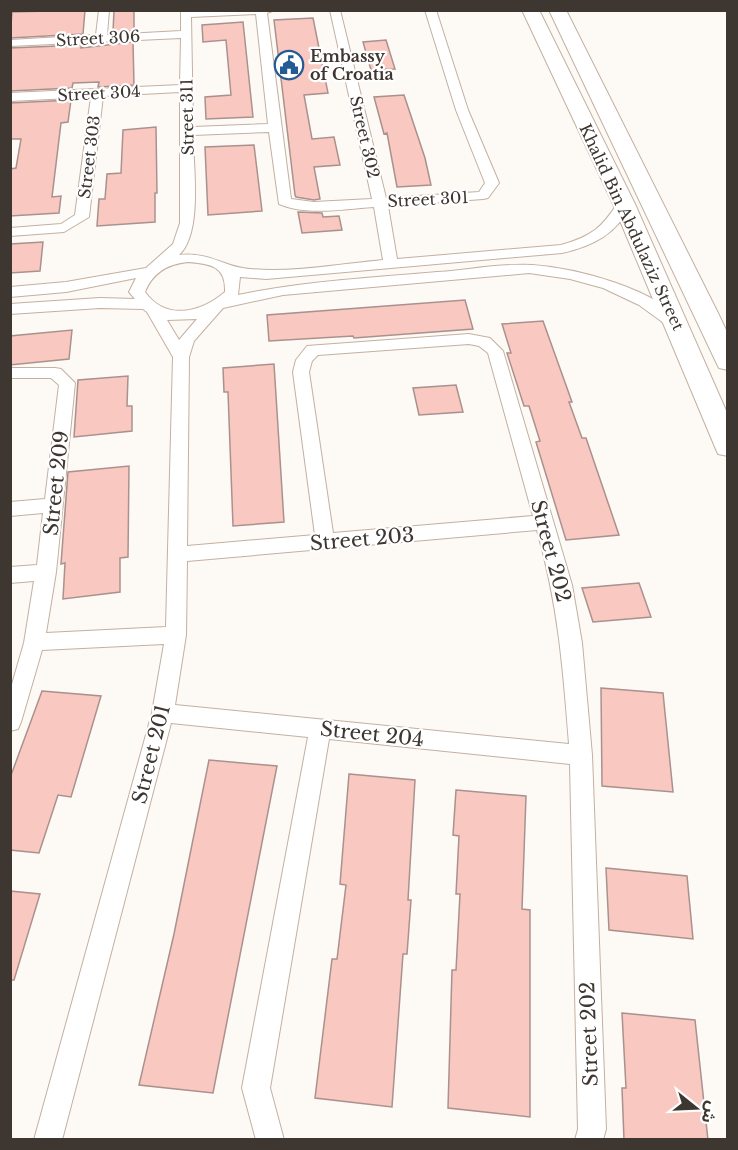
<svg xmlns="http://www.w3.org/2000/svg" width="738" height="1150" font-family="'Libre Baskerville','Noto Sans Arabic',serif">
<rect width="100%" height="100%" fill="#fdf9f5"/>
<path fill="#f9c8c1" stroke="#aa918d" stroke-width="1.5" d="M85 10 83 34 10 38 12 12Z
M114 10H134V31L113 32Z
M313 18 328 93 304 95 312 139 334 137 340 165 314 167 320 199 314 200 296 197 295 195 274 20Z
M243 22 253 117 206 119 205 97 231 95 226 40 203 42 202 25Z
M386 40 395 69 371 70 363 42Z
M133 42 134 85 98 87 99 82 73 83 72 88 10 91V48L81 45V48Z
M404 95 425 158 431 185 397 187 387 133 384 134 374 97Z
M71 100 68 122 61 123 52 197 61 196 59 213 10 216V169L16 168 21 139H10V103Z
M156 127 157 193H155V222L97 226 99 199H105L107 174 121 173 123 130Z
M254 145 262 211 208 215 205 147Z
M298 212 322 213 323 217 339 216 342 230 302 233Z
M43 242 40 271 10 273V244Z
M465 300 473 329 354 338 353 336 269 341 267 315Z
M543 321 572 402H569L582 438H586L619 535 566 540 536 442 540 441 529 406H524L507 353H511L502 324Z
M72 330 69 359 10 365V336Z
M274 364 284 522 233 526 228 392H224L223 368Z
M128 376 127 406H132V431L74 437 78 380Z
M456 385 463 412 419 415 413 388Z
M129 466 128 557 120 558V592L63 599 65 563 61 564 68 472Z
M639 583 651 617 593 622 582 588Z
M601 688 663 693 673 792 602 786Z
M42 691 101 696 71 797 58 795 39 853 10 850V778Z
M209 760 277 766 213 1093 139 1085 174 934Z
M349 774 415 780 408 900H411L407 954H403L392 1107 315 1098 332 959H337L346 885 340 884Z
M456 790 526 796 522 909 530 910V1117L448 1108 452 970H456L460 894H456L459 836 453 835Z
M606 868 687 876 693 939 609 930Z
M10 891 40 894 14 980H10Z
M622 1013 695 1020 708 1140H624L622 1088H626Z"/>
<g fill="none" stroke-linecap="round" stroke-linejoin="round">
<g stroke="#c3b0a1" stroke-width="2">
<path id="street" d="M99 10H109L107 35 181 31V10H275L267 13 291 199 314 202 372 199 330 10H340L386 198 479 192 485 183 456 110 425 10H436L468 110 499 183 488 198 483 199 388 206 397 259 561 245C592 236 602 228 619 201L624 200 631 204C617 234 593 246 562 253L266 279 240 277 238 295C304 281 370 278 437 272 468 270 502 263 532 265 576 268 659 289 686 326L684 329H672L639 305 603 288 570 279 529 273 283 295 223 308 194 341 189 357 187 546 315 535 293 372 296 360 307 346 469 334 490 338 503 351 572 585 582 643 592 755 606 1129 603 1140H575L578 1129 570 764 329 739 270 1088 284 1140H256L242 1088 308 737 171 723 62 1140H34L152 713 164 644 42 650 21 722 18 729 10 731V691L24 643 34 581 10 583V567L37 565 43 513 10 516V502L45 499 59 385 51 378H10V368H55L61 369 75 383 56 572 46 633 166 627 173 357 147 312 143 309 100 308 10 314V304L100 298 135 299 129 292 136 278 66 292 10 297V287L66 282 146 268 173 244 180 223V92L103 96 89 217 64 232 10 236V228L61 224 75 215 91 97 10 101V93L180 85 181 38 10 46V40L96 35ZM256 14 268 124 193 127 191 17ZM269 132 279 204C307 216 344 209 374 207L383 260C339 264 293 273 250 269 222 267 212 252 179 255 203 233 193 166 193 135ZM188 262C211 264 226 266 225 292 200 313 166 321 145 292 153 272 168 264 188 262ZM197 319 179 340 167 320ZM469 344 479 346 488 353 533 516 333 533 309 372 312 361 318 355ZM537 530C558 605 563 666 569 744L175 705 186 635 187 561Z"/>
</g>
<g stroke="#c3b0a1" stroke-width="2">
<path id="primary" d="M522 10H539L635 204 728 415V456L718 454 715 447 613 204Z
M549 10H566L718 313 728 334V370L719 368 716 362Z"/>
</g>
<use href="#street" fill="#fff" fill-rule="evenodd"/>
<use href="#primary" fill="#fff" fill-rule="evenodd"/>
</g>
<defs>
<g id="civic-ring" transform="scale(1.5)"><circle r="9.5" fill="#fff" stroke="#245b93" stroke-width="1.5"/><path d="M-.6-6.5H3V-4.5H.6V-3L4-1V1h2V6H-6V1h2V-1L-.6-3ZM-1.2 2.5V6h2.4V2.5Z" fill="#245b93"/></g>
</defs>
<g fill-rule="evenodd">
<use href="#civic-ring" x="289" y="65"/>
</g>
<g text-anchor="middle" stroke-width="4.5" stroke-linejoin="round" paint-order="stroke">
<g font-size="16" fill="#3e3630" stroke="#fff">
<text transform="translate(98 38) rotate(-3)" y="6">Street 306</text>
<text transform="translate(99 93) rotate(-3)" y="6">Street 304</text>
<text transform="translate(187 117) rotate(-91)" y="6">Street 311</text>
<text transform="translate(365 137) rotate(77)" y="6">Street 302</text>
<text transform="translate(89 157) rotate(-83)" y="6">Street 303</text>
<text transform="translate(428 199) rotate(-3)" y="6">Street 301</text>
<text transform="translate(632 227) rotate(65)" y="6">Khalid Bin Abdulaziz Street</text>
</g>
<g font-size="16" font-weight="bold" fill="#3e3630" stroke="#fff" text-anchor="start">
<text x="310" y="62">Embassy<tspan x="310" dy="18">of Croatia</tspan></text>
</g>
<g font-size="20" fill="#3e3630" stroke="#fff">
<text transform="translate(56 483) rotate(-84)" y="7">Street 209</text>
<text transform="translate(362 539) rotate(-5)" y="7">Street 203</text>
<text transform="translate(551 551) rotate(75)" y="7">Street 202</text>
<text transform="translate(372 734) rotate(6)" y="7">Street 204</text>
<text transform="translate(151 754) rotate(-76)" y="7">Street 201</text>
<text transform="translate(589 1034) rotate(-92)" y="7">Street 202</text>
</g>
</g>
<rect width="738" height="1150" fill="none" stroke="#3e3630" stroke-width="24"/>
<g transform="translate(696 1108) rotate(108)" stroke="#ffffff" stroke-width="4.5" paint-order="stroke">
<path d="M0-4.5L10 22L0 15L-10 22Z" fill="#3e3630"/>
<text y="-9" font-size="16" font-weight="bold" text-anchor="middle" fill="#3e3630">ش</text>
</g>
</svg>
